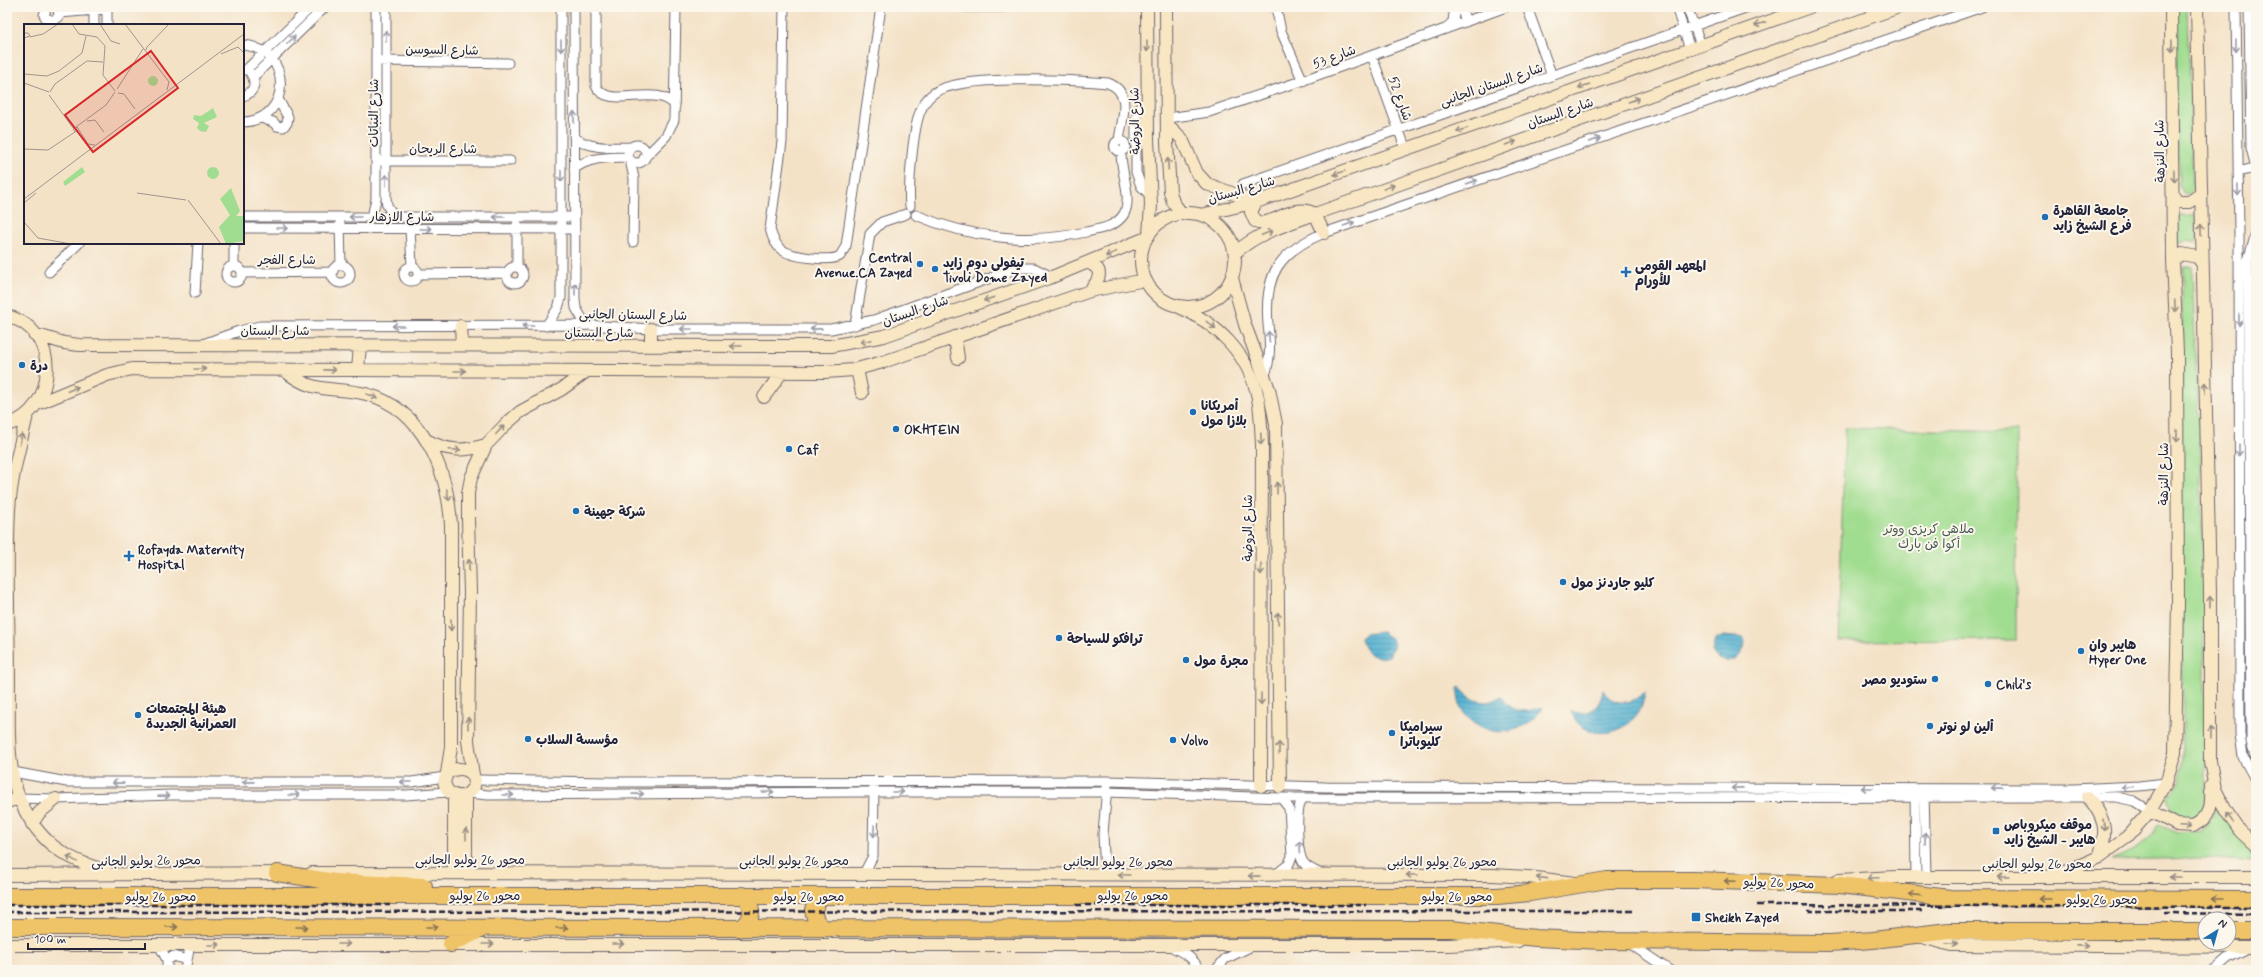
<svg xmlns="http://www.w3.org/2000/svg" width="2263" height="977" font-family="Mynerve,'Playpen Sans Arabic',sans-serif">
<defs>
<pattern id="water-rules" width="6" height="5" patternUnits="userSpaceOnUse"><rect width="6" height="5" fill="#52b1d1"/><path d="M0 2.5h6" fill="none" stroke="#4490ab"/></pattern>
</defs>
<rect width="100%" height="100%" fill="#fbf7ec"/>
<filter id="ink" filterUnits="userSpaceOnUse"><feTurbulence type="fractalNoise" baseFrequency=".025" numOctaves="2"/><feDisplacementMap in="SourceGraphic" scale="8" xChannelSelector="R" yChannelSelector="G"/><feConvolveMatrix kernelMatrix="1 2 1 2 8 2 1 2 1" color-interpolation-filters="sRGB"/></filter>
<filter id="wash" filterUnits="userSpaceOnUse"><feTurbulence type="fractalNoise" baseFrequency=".012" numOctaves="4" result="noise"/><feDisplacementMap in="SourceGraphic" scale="16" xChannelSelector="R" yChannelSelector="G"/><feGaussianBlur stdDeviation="0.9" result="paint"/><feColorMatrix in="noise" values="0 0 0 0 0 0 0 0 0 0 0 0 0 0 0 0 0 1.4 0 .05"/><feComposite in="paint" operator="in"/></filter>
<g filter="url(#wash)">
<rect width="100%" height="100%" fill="#f4e2c7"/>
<path fill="#a1dd90" stroke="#628066" d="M2172 7H2187L2193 188 2190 193 2184 194 2179 185Z
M2196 213 2197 242 2188 240 2177 243V215L2187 217Z
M2183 267H2192L2204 561 2206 795 2204 811 2195 817 2182 819 2172 810 2168 796 2179 783 2183 747 2180 404Z
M1845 428 2017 432 2016 640 1838 641Z
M2218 807 2256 848V862L2202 858 2111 860C2133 850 2148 847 2158 824L2179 832 2203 831Z"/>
<path fill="url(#water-rules)" stroke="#3a6a86" d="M1382 632 1392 639 1394 645 1389 656C1375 660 1363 653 1361 638L1364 634Z
M1724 636 1744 638C1750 658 1720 671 1712 651L1715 640Z
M1459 686C1469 700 1486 708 1501 696 1514 714 1523 713 1543 707 1528 731 1499 740 1475 723 1467 718 1461 711 1459 701 1458 696 1457 691 1459 686Z
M1603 690C1612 707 1635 705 1645 691 1642 735 1584 748 1571 711 1588 717 1600 709 1603 690Z"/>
</g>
<g filter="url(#ink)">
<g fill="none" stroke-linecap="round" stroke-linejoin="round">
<g stroke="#6c656c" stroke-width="11">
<path id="street" d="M47 7 44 15 46 18 53 21 59 17 58 8
M107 7V25
M386 7V198L387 205 394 217
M574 7 575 299 576 308 586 325
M596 7V86C607 111 659 82 675 106
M784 7 782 142 770 229C772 237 775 245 782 250 792 257 830 262 840 256L846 246 881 7
M966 7H1003
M1276 7 1281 31 1303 81
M1461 7 1466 22
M1527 7 1552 76
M1676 7 1690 49
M1687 7 1701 45
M2236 7 2239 233 2240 734 2243 757 2256 781
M2249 7 2251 148 2256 167
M60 13 107 9
M94 25V7
M1446 29 1453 21 1455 7
M243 45C293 49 293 120 243 122
M1372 56 1406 150
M381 61 508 63
M246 70 311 7
M253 77 325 7
M243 96C254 93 257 83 251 74
M1148 100 1139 109 1136 119V172L1141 186 1150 195
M261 118 273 122 277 126 283 127 287 123 288 117 278 99
M1168 118 1209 112 1304 80 1506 7
M574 137C591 150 612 147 631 147
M1114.5 146a5.5 5.5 0 1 1 11 0a5.5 5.5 0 1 1-11 0Z
M628 154a9 9 0 1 1 18 0a9 9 0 1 1-18 0Z
M644 158 666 136 674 120 676 7
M630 160 634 178 633 242
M381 161H510
M574 169C590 156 609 158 628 157
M2238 172 2250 169 2256 171
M1243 184 1748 7
M910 206C908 187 913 130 920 112 923 104 927 98 934 93 958 74 1075 80 1108 83 1134 93 1121 120 1119 141
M916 215C970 238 1029 245 1086 232 1100 229 1116 227 1124 214 1133 197 1120 171 1121 151
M243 217H575
M372 217 376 199V7
M340 223 341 265
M243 228 575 229
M410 229 412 266
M2256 234 2248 260 2251 742 2256 760
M234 243V266
M332 274a9 9 0 1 1 18 0a9 9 0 1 1-18 0Z
M226 274a8 8 0 1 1 16 0a8 8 0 1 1-16 0Z
M517 266V224
M507 275a8 8 0 1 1 16 0a8 8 0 1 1-16 0Z
M404 274a7 7 0 1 1 14 0a7 7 0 1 1-14 0Z
M49 272 79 243
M242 273 333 272
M418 274 507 273
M195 293 198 243
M855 325 870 234 882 222 906 214
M546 326 558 308 561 298V7
M203 344 239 331 260 326 586 325 651 329H831L874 320 1018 268H1034L1052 277
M1265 375C1271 358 1270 342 1268 324 1264 275 1278 252 1324 233L1982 7
M13 772 67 782H412L445 777
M475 780 612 782 1108 781 1326 787 2073 789 2139 786 2166 783
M1924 792 1926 877
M469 793 488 795 856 792H1106L1281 798 2116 797 2134 801 2150 811
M1915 793 1916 877
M19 798 56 799 171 795H406L448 792
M1303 798C1295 807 1297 852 1303 862 1307 868 1315 871 1321 874
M863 875 873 856 874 787
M1105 875 1103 834 1107 787
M1274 876 1289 864 1292 856 1289 808 1281 798
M1629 943 1669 970
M159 945 167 960V970
M1170 946C1182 952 1194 957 1199 970
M167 960 174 956 186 960
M185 970 190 945
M1216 970 1225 959 1254 945
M2214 970 2228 958 2248 948"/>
</g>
<g stroke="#6c656c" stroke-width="14">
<path id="secondary" d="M1147 7 1148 139 1151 205 1149 235
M1166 7 1167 142 1170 192 1173 202 1182 214
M2197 7 2210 591V761L2215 789 2226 811 2240 831 2256 846
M1167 124 1182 139 1197 173 1207 184 1256 202 1251 212 1255 221C1272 229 1292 201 1315 214L1324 233
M2174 197 2178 202H2189L2201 194
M1141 260a47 47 0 1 1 94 0a47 47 0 1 1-94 0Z
M1201 215 1256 202 1810 7
M1235 253C1257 233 1287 224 1315 214L1899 7
M2173 260 2182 254 2197 257 2202 263
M1089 263C1105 270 1099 280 1090 291
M1232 278 1245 325 1269 389 1276 424 1280 787
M1177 306C1217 323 1249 354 1258 398 1261 413 1261 429 1262 444L1261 786
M7 316C61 329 59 410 7 425
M461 326 462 345
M651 329V346
M34 334 64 343 79 345 831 346 884 336 1052 277 1146 238
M955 337 958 358
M857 369 862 393
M284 370C314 395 332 386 366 394 424 409 448 472 451 525V747L447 773
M358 370 360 345
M764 397 782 372
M37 404 107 375 132 369 826 372 853 370 883 362 1090 291 1145 280
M27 415C20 446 11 478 9 510 6 568 9 626 9 683 9 719 6 767 20 800 37 840 63 859 105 870
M426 440C447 451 463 452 486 445
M473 775 468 741 470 592 468 519V493L471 478 486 445 505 425 520 412 562 389 587 371
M454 796V873
M466 796C455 797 447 795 444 782L447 773C457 767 471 767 475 780L474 787 466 796V873
M2088 797C2106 819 2108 831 2099 857
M7 802 19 798
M2150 811 2177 825 2193 826C2211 817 2212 805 2211 786
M32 824 39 813 56 799
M312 873 1493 875 1528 877 1575 883
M7 875 285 873
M2047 877 2074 868 2099 857 2127 837 2150 811 2166 783 2175 753 2178 604 2177 352 2173 260 2171 7
M1839 880 1896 877H2256
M1918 936 1952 945 2256 947
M7 945H1449L1518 941"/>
</g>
<g stroke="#6c656c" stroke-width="18">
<path id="highway" d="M277 873 335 882 424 886
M7 896H1497L1530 893 1607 880H1693L1840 885 1950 898 2256 899
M821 896 813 910 816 921 823 928
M7 927 1451 929 1536 938 1603 941 1830 943 1873 940 1949 931H2205
M739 929C754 921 755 906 742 895
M2229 931H2256
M451 944 482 929"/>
</g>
<use href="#street" stroke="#fff" stroke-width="9"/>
<use href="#secondary" stroke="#f9e7c3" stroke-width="12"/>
<use href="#highway" stroke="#efc469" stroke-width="16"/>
<path stroke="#22223b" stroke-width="2.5" stroke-dasharray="6 3" stroke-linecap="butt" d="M7 905H390
M1076 905H1366
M1757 905 2256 907
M1808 911H1924
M7 912 1634 911
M2164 913 2256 914"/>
</g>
<defs><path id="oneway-shaft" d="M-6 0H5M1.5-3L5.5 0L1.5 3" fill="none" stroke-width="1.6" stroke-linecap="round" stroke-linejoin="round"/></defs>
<g stroke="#988e86">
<use href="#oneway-shaft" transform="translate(1760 24) rotate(161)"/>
<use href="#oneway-shaft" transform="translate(1147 46) rotate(89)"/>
<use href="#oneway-shaft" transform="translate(2172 46) rotate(89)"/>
<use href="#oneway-shaft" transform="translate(1584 86) rotate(161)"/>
<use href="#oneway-shaft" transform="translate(1634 100) rotate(-19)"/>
<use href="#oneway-shaft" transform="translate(1462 130) rotate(160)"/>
<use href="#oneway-shaft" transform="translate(1511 143) rotate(-19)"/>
<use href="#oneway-shaft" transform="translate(1168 164) rotate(-93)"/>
<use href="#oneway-shaft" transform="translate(1339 173) rotate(161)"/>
<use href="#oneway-shaft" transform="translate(2174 176) rotate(89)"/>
<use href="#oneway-shaft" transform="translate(1389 187) rotate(-20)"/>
<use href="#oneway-shaft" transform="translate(2201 230) rotate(-91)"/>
<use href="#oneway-shaft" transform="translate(1267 233) rotate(-22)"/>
<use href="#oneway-shaft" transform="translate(1111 254) rotate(156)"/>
<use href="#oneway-shaft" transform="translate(989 299) rotate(161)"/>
<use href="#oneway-shaft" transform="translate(2175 306) rotate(87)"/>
<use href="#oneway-shaft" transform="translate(1211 325) rotate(37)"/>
<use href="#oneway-shaft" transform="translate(866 341) rotate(168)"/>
<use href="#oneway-shaft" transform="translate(736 346) rotate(-180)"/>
<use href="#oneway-shaft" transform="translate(200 369)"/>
<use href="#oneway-shaft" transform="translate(330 370) rotate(1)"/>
<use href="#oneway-shaft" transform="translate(460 371)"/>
<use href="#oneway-shaft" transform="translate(2205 388) rotate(-91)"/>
<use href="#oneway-shaft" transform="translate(73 389) rotate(-23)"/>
<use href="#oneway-shaft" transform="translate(372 396) rotate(19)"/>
<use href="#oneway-shaft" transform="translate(500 430) rotate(-46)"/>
<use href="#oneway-shaft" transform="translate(2177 436) rotate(90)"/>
<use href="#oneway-shaft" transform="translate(21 439) rotate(-77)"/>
<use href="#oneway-shaft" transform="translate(1261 439) rotate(88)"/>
<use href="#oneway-shaft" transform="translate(455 450) rotate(2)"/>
<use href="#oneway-shaft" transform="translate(1277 488) rotate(-90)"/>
<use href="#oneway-shaft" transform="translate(448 495) rotate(78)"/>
<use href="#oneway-shaft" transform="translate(469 565) rotate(-92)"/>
<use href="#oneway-shaft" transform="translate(1261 569) rotate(90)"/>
<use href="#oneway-shaft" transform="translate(2210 602) rotate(-90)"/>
<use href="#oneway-shaft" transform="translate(1278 618) rotate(-91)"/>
<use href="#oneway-shaft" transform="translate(451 625) rotate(90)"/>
<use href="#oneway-shaft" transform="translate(1261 699) rotate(90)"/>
<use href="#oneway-shaft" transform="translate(468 723) rotate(-89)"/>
<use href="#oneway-shaft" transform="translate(2211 732) rotate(-89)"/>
<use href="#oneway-shaft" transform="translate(1279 748) rotate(-90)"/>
<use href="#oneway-shaft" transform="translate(2230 818) rotate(-124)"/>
<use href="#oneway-shaft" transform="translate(2104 825) rotate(81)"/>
<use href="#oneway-shaft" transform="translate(2185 826) rotate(3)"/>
<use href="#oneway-shaft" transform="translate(466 834) rotate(-90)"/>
<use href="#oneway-shaft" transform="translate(72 859) rotate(-151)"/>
<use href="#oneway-shaft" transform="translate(1124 875) rotate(-180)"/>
<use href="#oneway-shaft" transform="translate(1412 875) rotate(-180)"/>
<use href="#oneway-shaft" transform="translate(1254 876) rotate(-179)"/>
<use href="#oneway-shaft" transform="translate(2003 877) rotate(180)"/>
<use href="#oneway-shaft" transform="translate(2175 877) rotate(180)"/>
<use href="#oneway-shaft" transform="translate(1542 878) rotate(-174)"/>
<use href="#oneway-shaft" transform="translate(1873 878) rotate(177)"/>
<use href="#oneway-shaft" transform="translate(344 944)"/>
<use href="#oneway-shaft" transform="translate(488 944)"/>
<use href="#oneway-shaft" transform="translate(618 944)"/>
<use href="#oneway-shaft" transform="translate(1952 944) rotate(3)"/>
<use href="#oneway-shaft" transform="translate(214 945)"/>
<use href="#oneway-shaft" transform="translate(2082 946) rotate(1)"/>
</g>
<g stroke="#9c9ca7">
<use href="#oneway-shaft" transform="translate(386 36) rotate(-90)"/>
<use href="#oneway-shaft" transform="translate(291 40) rotate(-45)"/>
<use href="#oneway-shaft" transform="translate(561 46) rotate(90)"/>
<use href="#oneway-shaft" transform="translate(2236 46) rotate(89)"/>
<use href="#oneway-shaft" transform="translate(574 117) rotate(-90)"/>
<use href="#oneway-shaft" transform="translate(1595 140) rotate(-19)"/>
<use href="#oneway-shaft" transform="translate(561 176) rotate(90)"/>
<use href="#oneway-shaft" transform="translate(386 180) rotate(-90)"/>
<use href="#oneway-shaft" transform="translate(1472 182) rotate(-19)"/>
<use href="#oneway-shaft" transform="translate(2238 190) rotate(89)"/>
<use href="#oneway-shaft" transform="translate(355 217) rotate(180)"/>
<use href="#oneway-shaft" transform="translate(499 217) rotate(180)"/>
<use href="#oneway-shaft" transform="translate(1349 224) rotate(-19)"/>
<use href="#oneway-shaft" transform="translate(282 228)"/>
<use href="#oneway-shaft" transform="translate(426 229)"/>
<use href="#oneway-shaft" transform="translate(575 289) rotate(-90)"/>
<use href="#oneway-shaft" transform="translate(2239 320) rotate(90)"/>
<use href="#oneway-shaft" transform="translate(398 326) rotate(-180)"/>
<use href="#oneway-shaft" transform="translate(528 326) rotate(180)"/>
<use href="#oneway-shaft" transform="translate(686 329) rotate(-180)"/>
<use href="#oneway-shaft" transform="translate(816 329) rotate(179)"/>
<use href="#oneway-shaft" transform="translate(1269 337) rotate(-95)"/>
<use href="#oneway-shaft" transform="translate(2239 450) rotate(90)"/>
<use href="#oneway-shaft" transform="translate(248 782) rotate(179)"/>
<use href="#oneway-shaft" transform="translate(406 782) rotate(180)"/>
<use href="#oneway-shaft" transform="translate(118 783) rotate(-179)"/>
<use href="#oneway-shaft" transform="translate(2127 787) rotate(177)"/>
<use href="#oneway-shaft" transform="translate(1737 788) rotate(179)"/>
<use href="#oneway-shaft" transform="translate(1867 788) rotate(-180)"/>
<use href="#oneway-shaft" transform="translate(1997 788) rotate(-179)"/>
<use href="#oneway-shaft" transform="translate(768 792)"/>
<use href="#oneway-shaft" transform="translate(898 792)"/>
<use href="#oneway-shaft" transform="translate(638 794) rotate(-1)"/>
<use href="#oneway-shaft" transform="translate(294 795)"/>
<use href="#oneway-shaft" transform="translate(508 795)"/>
<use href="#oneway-shaft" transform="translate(164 796) rotate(-2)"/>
<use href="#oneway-shaft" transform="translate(874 831) rotate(91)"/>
<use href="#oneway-shaft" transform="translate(1925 838) rotate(-91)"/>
<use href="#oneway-shaft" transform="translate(1300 847) rotate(-94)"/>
</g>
<g stroke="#887352">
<use href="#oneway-shaft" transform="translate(1730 881) rotate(-178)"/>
<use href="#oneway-shaft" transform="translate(1915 895) rotate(-173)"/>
<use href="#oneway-shaft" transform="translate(2045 899) rotate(-180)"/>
<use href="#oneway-shaft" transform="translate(2217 899) rotate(-180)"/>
<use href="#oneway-shaft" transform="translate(172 927)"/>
<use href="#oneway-shaft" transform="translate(302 927)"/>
<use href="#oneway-shaft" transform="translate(432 927)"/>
<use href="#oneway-shaft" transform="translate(562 928)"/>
</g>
</g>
<g fill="#1f6fb2" stroke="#fbf7ec" stroke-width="1.5">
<circle cx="2045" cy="217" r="4"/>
<circle cx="920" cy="264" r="4"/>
<circle cx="935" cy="269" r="4"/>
<path d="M1624 266h4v4h4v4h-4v4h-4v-4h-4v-4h4z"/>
<circle cx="22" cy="365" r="4"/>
<circle cx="1193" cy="412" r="4"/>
<circle cx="896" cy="429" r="4"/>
<circle cx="789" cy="449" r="4"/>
<circle cx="576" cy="511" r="4"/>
<path d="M127 550h4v4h4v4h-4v4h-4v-4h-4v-4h4z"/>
<circle cx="1563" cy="582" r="4"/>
<circle cx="1059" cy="638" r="4"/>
<circle cx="2081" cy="651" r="4"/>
<circle cx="1186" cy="660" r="4"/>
<circle cx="1935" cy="679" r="4"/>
<circle cx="1988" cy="684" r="4"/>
<circle cx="138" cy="715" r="4"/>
<circle cx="1930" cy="726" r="4"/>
<circle cx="1392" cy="733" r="4"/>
<circle cx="528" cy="739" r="4"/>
<circle cx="1173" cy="740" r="4"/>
<rect x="1992" y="827" width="8" height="8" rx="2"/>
<rect x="1691" y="912" width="10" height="10" rx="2"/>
</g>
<g text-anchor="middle" stroke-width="4" stroke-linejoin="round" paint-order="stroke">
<g font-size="13" fill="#22223b" stroke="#fbf7ec">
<text transform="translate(442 49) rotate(1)" y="5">شارع السوسن</text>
<text transform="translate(1334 56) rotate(-20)" y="5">شارع 53</text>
<text transform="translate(1491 84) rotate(-19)" y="5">شارع البستان الجانبى</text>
<text transform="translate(1401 98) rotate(70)" y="5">شارع 52</text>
<text transform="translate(1560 112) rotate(-19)" y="5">شارع البستان</text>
<text transform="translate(373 113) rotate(-90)" y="5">شارع النباتات</text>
<text transform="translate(1134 121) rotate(-91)" y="5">شارع الروضة</text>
<text x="443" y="153">شارع الريحان</text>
<text transform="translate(2159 151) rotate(-91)" y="5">شارع النزهة</text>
<text transform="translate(1241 189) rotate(-16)" y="5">شارع البستان</text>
<text x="402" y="221">شارع الازهار</text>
<text x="287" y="264">شارع الفجر</text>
<text transform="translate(915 310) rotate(-19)" y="5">شارع البستان</text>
<text transform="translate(633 314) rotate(1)" y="5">شارع البستان الجانبى</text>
<text x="275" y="335">شارع البستان</text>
<text x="599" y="337">شارع البستان</text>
<text transform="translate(2163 474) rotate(-90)" y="5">شارع النزهة</text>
<text transform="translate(1247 528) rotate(-90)" y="5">شارع الروضة</text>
<text x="470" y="864">محور 26 يوليو الجانبى</text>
<text transform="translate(146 860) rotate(-1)" y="5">محور 26 يوليو الجانبى</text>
<text x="794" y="865">محور 26 يوليو الجانبى</text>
<text x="1118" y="866">محور 26 يوليو الجانبى</text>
<text x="1442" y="866">محور 26 يوليو الجانبى</text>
<text x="2037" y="868">محور 26 يوليو الجانبى</text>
<text transform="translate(1779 882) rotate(2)" y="5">محور 26 يوليو</text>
<text x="485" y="900">محور 26 يوليو</text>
<text x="1133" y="900">محور 26 يوليو</text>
<text x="161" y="901">محور 26 يوليو</text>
<text x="809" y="901">محور 26 يوليو</text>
<text x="1457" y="901">محور 26 يوليو</text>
<text x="2102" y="904">محور 26 يوليو</text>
</g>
<g font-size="13" font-weight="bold" fill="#22223b" stroke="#fbf7ec" text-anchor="start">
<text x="2053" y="215">جامعة القاهرة<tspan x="2053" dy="15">فرع الشيخ زايد</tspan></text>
<text x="912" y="262" text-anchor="end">Central<tspan x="912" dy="15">Avenue.CA Zayed</tspan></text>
<text x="943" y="267">تيفولى دوم زايد<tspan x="943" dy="15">Tivoli Dome Zayed</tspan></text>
<text x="1635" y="270">المعهد القومى<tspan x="1635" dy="15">للأورام</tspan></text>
<text x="30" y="370">درة</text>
<text x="1201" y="410">أمريكانا<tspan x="1201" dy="15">بلازا مول</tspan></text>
<text x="904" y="434">OKHTEIN</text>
<text x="797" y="454">Caf</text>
<text x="584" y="516">شركة جهينة</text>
<text x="138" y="554">Rofayda Maternity<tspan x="138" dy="15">Hospital</tspan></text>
<text x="1571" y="587">كليو جاردنز مول</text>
<text x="1067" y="643">ترافكو للسياحة</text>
<text x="2089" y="649">هايبر وان<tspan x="2089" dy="15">Hyper One</tspan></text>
<text x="1194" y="665">مجرة مول</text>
<text x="1927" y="684" text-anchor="end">ستوديو مصر</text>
<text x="1996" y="689">Chili's</text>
<text x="146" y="713">هيئة المجتمعات<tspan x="146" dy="15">العمرانية الجديدة</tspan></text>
<text x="1400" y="731">سيراميكا<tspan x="1400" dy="15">كليوباترا</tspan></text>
<text x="1938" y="731">ألين لو نوتر</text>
<text x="536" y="744">مؤسسة السلاب</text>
<text x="1181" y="745">Volvo</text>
<text x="2004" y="829">موقف ميكروباص<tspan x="2004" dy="15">هايبر - الشيخ زايد</tspan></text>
<text x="1705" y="922">Sheikh Zayed</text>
</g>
<g font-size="13" fill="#485a54" stroke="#fbf7ec">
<text x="1929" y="533">ملاهى كريزى ووتر<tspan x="1929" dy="15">أكوا فن بارك</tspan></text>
</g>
</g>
<g transform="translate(24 24)">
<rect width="220" height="220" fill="#f4e2c7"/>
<path d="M124 57a5 5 0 1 1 10 0a5 5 0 1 1-10 0ZM189 84 193 93 180 99 185 102 182 108 176 107 173 104 175 99 169 95 170 91 177 92ZM183 149a6 6 0 1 1 12 0a6 6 0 1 1-12 0ZM58 143 61 148 41 162 39 158ZM207 164 216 187 212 192H220V217L202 220 195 203 206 191 196 175Z" fill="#a1dd90"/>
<path fill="none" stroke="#a0958f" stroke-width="1" d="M48 0 55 10 73 13 81 22 79 51 91 67M76 0 87 17 96 20M101 0 145 58 143 66M0 9H4L6 12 0 14M6 13 19 10 34 0M122 26 123 23 145 0M197 30 214 23 219 28M0 50 23 52 35 47 58 29 62 12M0 59 25 68M93 65 119 25M26 68 31 60 63 37 79 38M94 69 100 70 111 85M25 71 49 104M63 97 71 96 80 108M52 103 82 81 91 68M54 106 51 108 49 105 53 103 64 120 71 121M0 125 24 126 51 108M113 169 162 176M0 175 220 10M164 176 197 220M0 179 12 169M0 198 14 214 47 220"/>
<path fill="#d62828" fill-opacity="0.15" stroke="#d62828" stroke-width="2" d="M127 27 154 64 69 128 41 91Z"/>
<rect width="220" height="220" fill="none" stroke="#22223b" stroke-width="2"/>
</g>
<rect width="2263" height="977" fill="none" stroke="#fbf7ec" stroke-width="24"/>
<g transform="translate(2217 931) rotate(37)"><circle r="19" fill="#fbf7ec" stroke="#a4a2a5"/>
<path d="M0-3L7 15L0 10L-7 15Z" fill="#1f6fb2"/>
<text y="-6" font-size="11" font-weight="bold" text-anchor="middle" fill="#22223b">N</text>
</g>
<path d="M28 943v6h117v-6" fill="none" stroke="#22223b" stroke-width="2"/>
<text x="34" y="943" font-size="12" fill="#22223b" stroke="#fbf7ec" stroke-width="3" paint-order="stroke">100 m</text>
</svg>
